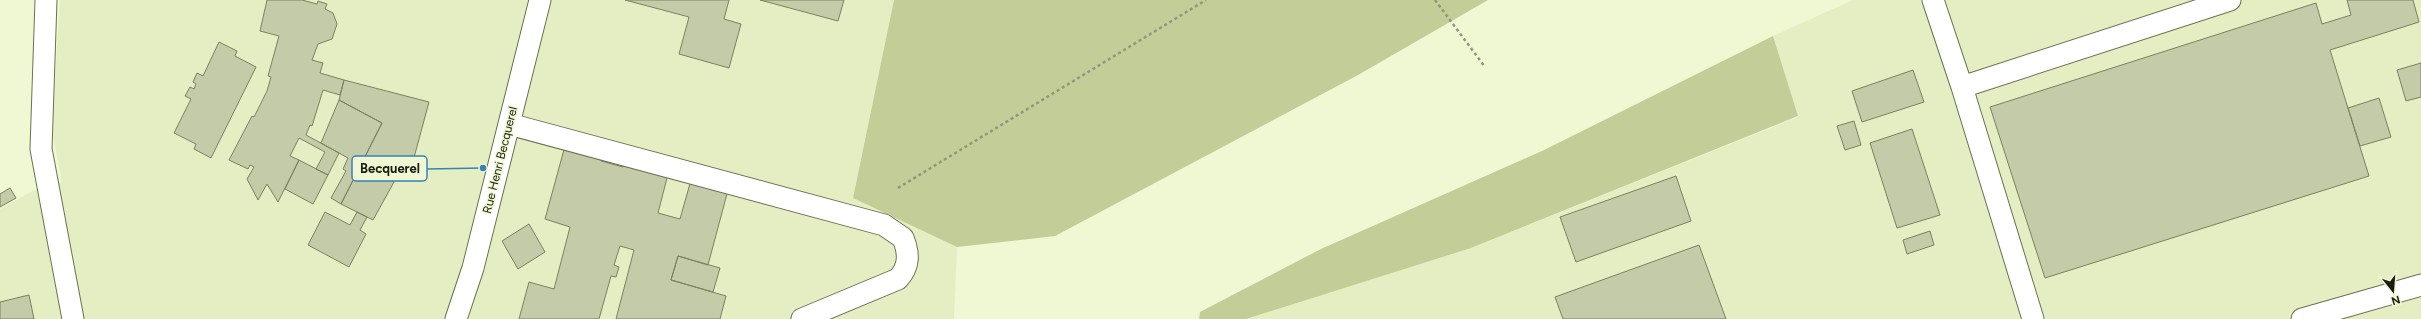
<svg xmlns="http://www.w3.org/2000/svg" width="2421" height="319" font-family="Figtree,sans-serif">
<rect width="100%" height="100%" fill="#eff7d3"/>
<path fill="#e4eec2" d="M60 0H894L853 198 957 247 954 319H0V209L40 187 62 182 52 130Z
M1853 0H2421V319H1246L1471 248 1798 117 1773 36Z"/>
<path fill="#c2cd97" d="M894 0H1488L1358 75 1055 236 957 247 853 198Z
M1773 36 1798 116 1471 248 1246 319H1199L1200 312 1321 249 1542 151Z"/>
<path fill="#c3cba8" stroke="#7a8160" d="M267 0H302L317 4 318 1 327 4 325 9 333 13 337 24 332 39 318 44 312 60 323 63 320 73 344 80 340 95 323 90 312 126 310 125 306 135 339 153 328 175 316 169 325 152 299 138 290 156 299 160 278 202 267 184 258 200 247 179 254 167 250 165 248 169 229 160 252 116 254 117 267 91 271 77 268 76 279 36 260 31Z
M625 0H729L724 19 741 24 729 68 679 54 689 17Z
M760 0H844L838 21Z
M2347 0H2413L2419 22 2330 50 2369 176 2045 278 1990 107 2316 3 2322 24 2351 15Z
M219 42 237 51 235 56 256 67 211 158 194 149 196 144 174 133 191 99 185 96 190 87 194 89 196 84 193 82 197 73 203 76Z
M2421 63V97L2406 101 2397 70Z
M1913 70 1924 102 1862 122 1852 91Z
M344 80 429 102 412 165 393 160 383 176 394 182 373 220 341 204 382 123 339 100Z
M2379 98 2391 137 2360 146 2348 108Z
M339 100 382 123 341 204 331 198 346 171 343 169 348 158 321 143Z
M1854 121 1861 145 1845 150 1837 126Z
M1912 129 1940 215 1897 228 1870 143Z
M565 146 603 156 601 161 623 167 624 162 668 174 658 213 680 219 691 180 728 190 708 265 678 256 671 280 726 296 720 319H616L634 250 620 246 614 265 619 267 616 277 611 276 599 319H519L529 282 554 289 570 227 545 219Z
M299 160 328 175 313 204 285 189Z
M1676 176 1691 221 1576 262 1560 217Z
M10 188 16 198 0 207V194Z
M325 212 350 225 357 212 367 217 360 230 366 234 349 267 308 245Z
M529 224 545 252 518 269 502 241Z
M1930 231 1934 245 1907 254 1903 240Z
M1699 245 1726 319H1563L1555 297Z
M678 256 720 268 713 292 671 280Z
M29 295 34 319H0V302Z"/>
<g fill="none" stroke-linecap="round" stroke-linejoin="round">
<g stroke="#6b7251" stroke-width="23">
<path id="minor" d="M46 0 41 149 73 319
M1933 0 1962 87 2033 319
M1962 87 2230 0
M509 124 884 225 903 238C909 253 910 266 898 279L802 319
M456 319 473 268 540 0
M2302 319 2421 285"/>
</g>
<path stroke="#91977d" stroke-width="2.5" stroke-dasharray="3 3" stroke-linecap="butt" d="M1435 0 1485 67
M898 188 1206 0"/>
<use href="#minor" stroke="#fff" stroke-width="21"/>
</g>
<g text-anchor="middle" stroke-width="3" stroke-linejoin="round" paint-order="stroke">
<g font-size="12" fill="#1a1d10" stroke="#eff7d3">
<text transform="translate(500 160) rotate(-76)" y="4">Rue Henri Becquerel</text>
</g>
</g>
<path fill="none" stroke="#3a82b6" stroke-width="1.5" d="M483 168L427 169"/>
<circle fill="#3a82b6" stroke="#eff7d3" stroke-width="1.5" cx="483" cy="168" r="4"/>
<rect fill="#eff7d3" stroke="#3a82b6" stroke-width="1.5" x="352" y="156" width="75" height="25" rx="4"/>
<g font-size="13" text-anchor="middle" font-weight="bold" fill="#1a1d10">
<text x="390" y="173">Becquerel</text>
</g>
<g transform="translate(2393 291) rotate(163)" stroke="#eff7d3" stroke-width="3" paint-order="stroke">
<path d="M0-3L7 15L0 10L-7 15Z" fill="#1a1d10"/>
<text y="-6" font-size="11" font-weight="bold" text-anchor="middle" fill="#1a1d10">N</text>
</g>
</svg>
